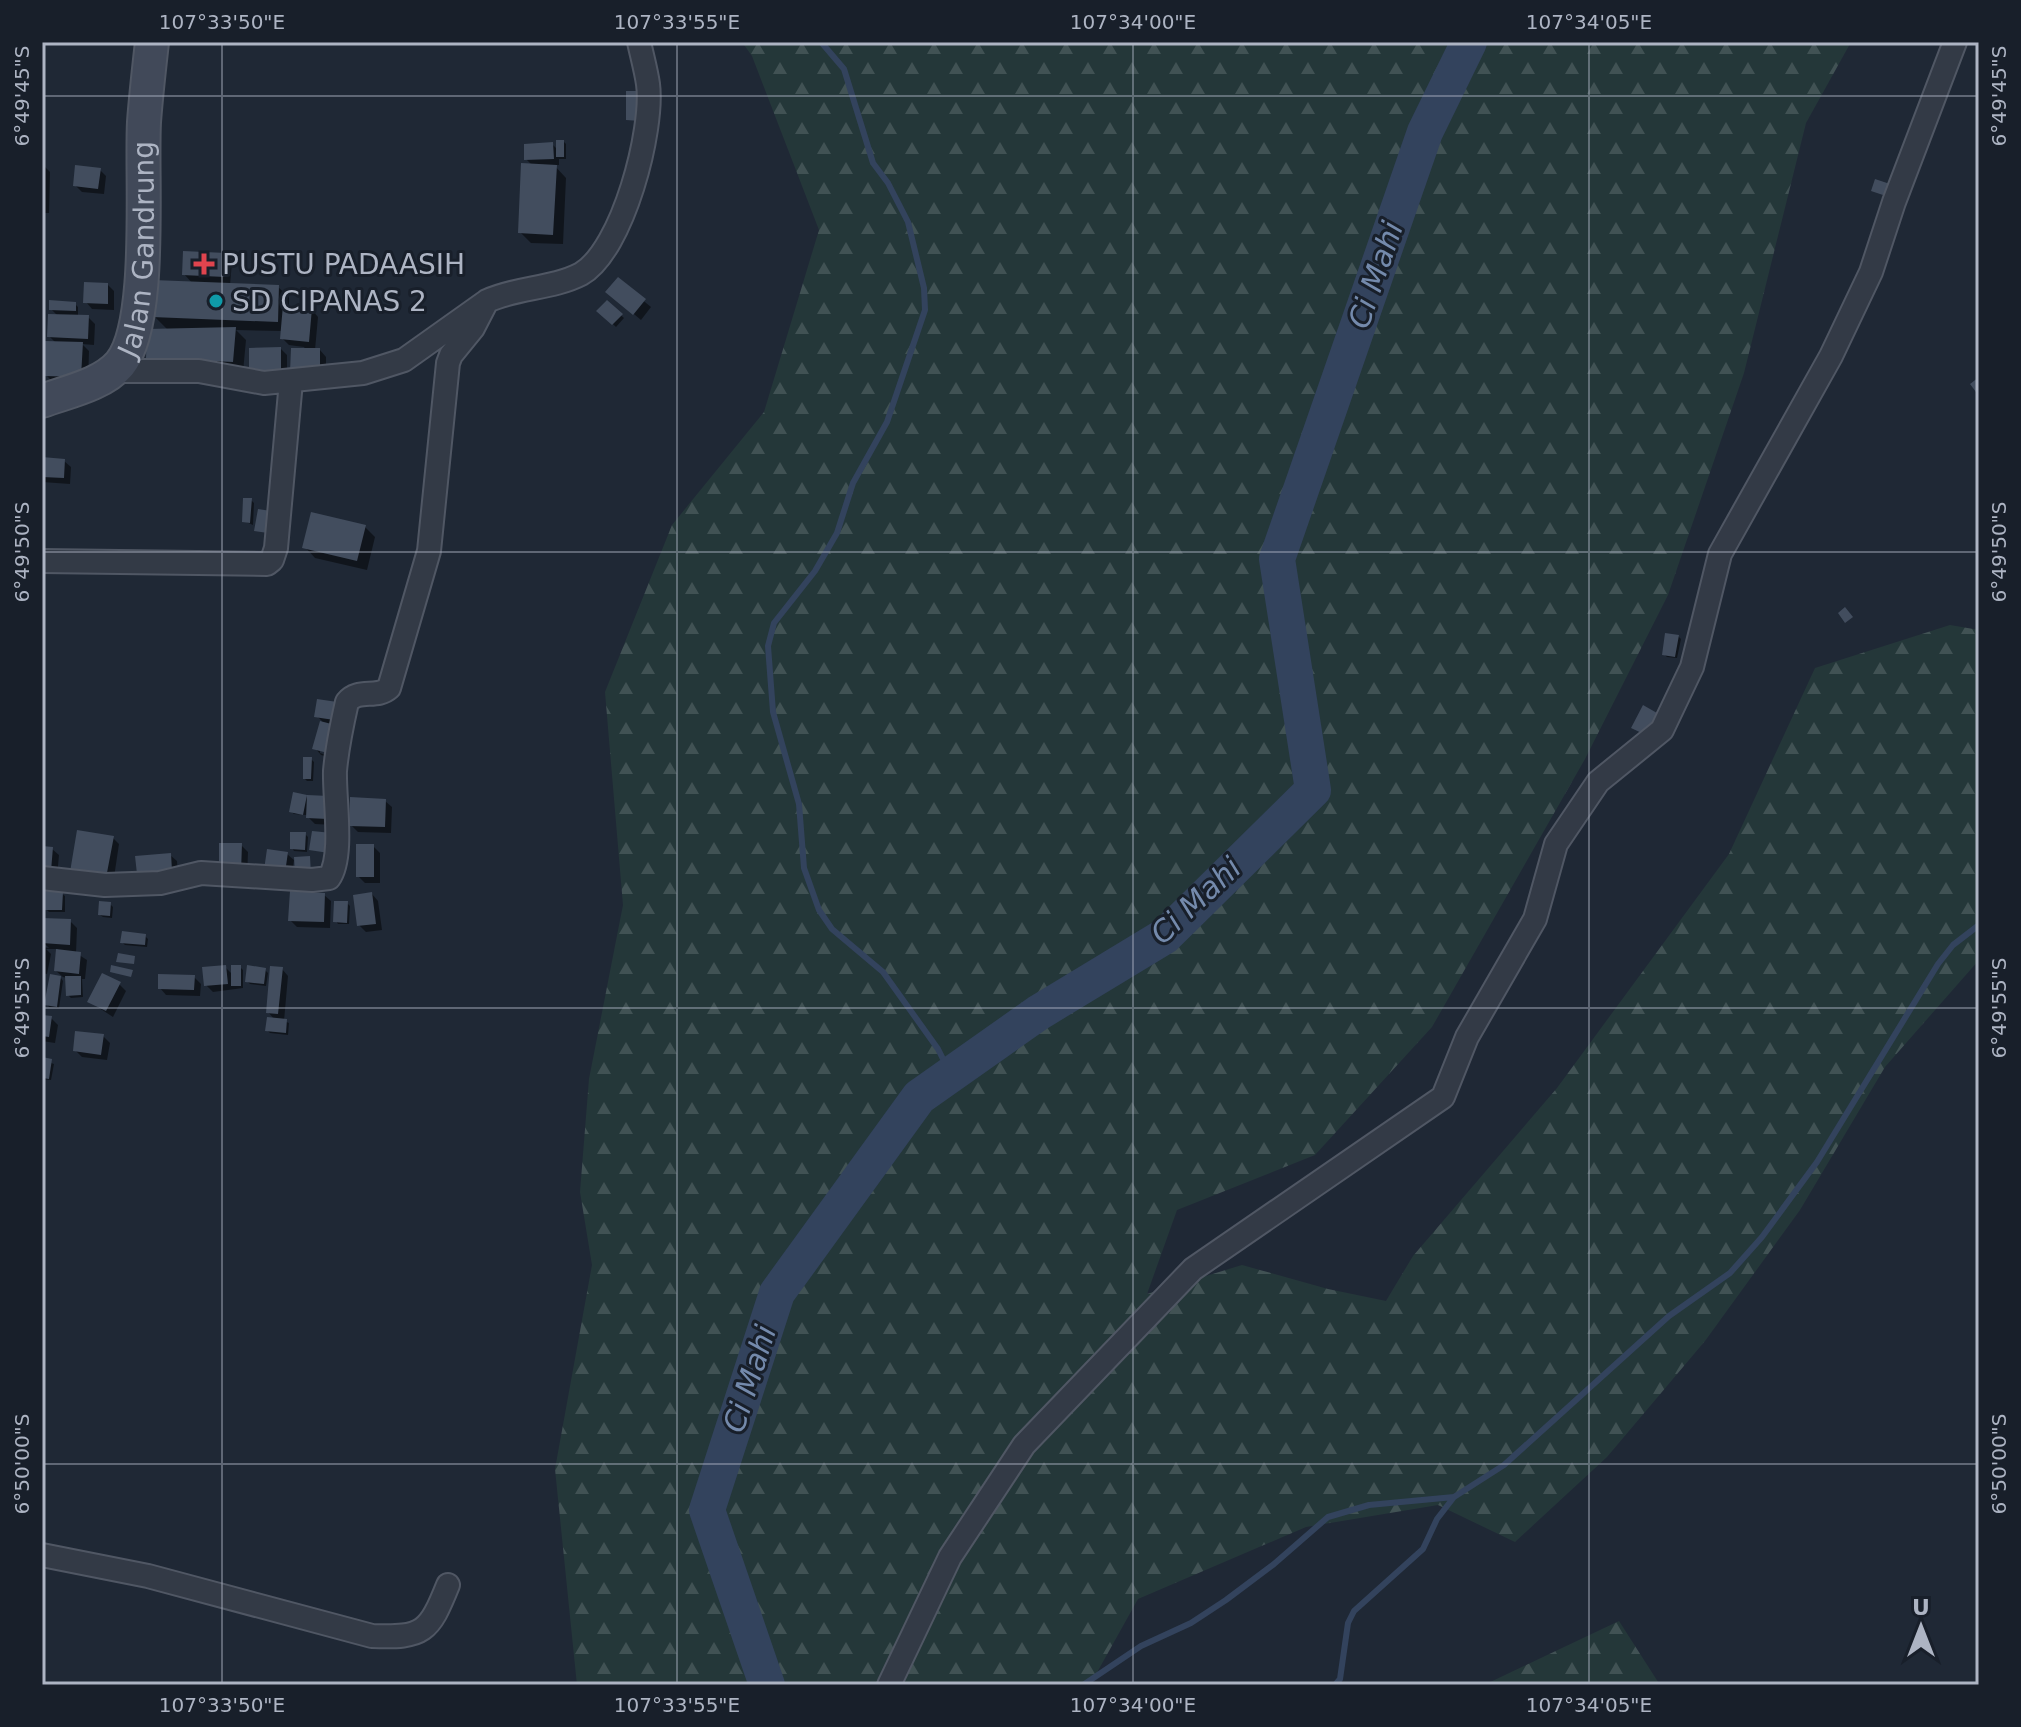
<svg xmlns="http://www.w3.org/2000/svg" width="2021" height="1727" font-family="'DejaVu Sans',sans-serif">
<defs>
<pattern id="forest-firs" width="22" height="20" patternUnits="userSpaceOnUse" patternTransform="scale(2)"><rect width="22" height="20" fill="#243739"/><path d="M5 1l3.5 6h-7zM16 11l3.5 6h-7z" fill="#415254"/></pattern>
</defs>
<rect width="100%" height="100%" fill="#1f2835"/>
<path fill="url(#forest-firs)" d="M742 42H1851L1806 123 1744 373 1668 595 1585 759 1432 1027 1315 1155 1177 1210 1147 1294 1242 1265 1328 1289 1386 1301 1413 1256 1557 1088 1729 854 1815 668 1950 625 1979 630V960L1885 1067 1800 1210 1705 1341 1607 1457 1515 1542 1438 1505 1306 1527 1138 1599 1090 1685H577L555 1469 592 1265 580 1192 589 1079 623 905 605 692 672 525 764 412 819 230 752 56Z
M1619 1621 1660 1685H1484Z"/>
<path fill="#0007" d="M564 142 566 144V159H559V165H554L566 178 563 244 531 243 520 232 533 166 526 159 552 144 558 150Z
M42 164 50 172 49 213H42Z
M100 170 106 176 104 194 82 192 75 185Z
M225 255 232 262 230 285 278 287 289 297V308L312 310 318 317 315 350H320L326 357V379L304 347 289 345 282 338V331L236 330 246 340 243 372 159 368 148 357 168 330 154 316 193 284 184 274Z
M618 280 651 307 641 320 615 298Z
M108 285 114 291V310L92 309 86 302Z
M607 303 624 318 616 327 599 311Z
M75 304 78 307V317H88L95 324 94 345 82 344 89 351 88 383 53 382 46 375 56 343 49 336 58 316 51 309Z
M281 349 287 355V380L258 379Z
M42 459 64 461 71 467 70 484 42 482Z
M251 500 254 503 253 525 244 521Z
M365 527 375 537 367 570 315 558 305 547Z
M1678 636 1681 639 1677 658 1667 657 1664 654Z
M343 705 320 749V753L338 759 321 755 315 748 322 721 317 716Z
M311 759 314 762 313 781H307L305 779Z
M295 794 309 798 334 825 315 824 306 815 294 814 291 811Z
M385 801 392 807 391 833 358 832 351 825Z
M305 834 308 837 307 852 294 851 292 848Z
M113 838 119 844 113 884 79 878Z
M241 845 248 852 247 879 228 878Z
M373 846 380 853V883H365L358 876Z
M42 848 52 849 59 855 57 877 42 875Z
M269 851 287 854 294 860 291 879Z
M170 855 177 861 178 877 137 858Z
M62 894 65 896V912H49L46 909Z
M372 894 378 901 382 930 366 932 359 925Z
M324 895 331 901 330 928 297 927 290 920Z
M347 903 350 906 349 924H338L336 921Z
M110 904 113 907 112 918 103 917 100 915Z
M70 921 77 928 76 953 87 960 85 979H82L83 997 71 998 68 995 67 978 63 977 56 971 58 949H46L51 954 47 974 42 973V947L49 948 43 942Z
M145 936 148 939 147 947 125 945 122 942Z
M225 967 233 975 240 967 243 970V988L213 992 206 985Z
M282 969 288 976 284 1021 289 1023 288 1035 270 1033 267 1030 275 1020 268 1012Z
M265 970 268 973 266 986 250 984 247 981Z
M194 977 201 984 200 996 166 995 160 988Z
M61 978 63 981 59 1008 49 1007 47 1004Z
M119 984 126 991 113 1017 90 1002Z
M42 1017 51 1018 58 1025 55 1043 42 1041Z
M103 1036 110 1043 107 1060 82 1057 75 1050Z
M42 1060 54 1064 51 1080 42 1079Z"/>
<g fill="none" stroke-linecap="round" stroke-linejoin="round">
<path stroke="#33435d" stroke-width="6" d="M821 42 844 69 873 163 888 183 908 222 924 288 925 310 887 422 853 483 837 533 815 571 774 623 768 646 773 712 799 804 804 868 819 910 832 929 883 972 938 1049 951 1075
M1083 1685 1141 1646 1191 1623 1226 1600 1274 1564 1328 1517 1369 1505 1454 1497 1504 1465 1669 1316 1730 1273 1762 1237 1817 1162 1938 964 1953 945 1979 925
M1335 1685 1340 1679 1348 1623 1354 1611 1423 1549 1437 1519 1454 1497"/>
<path stroke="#33435d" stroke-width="36" d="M767 1685 707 1510 777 1293 919 1097 1038 1013 1165 936 1313 790 1277 559 1425 132 1469 42"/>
</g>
<path fill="#424d5e" d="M626 91H641L640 121 626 120Z
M556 140H564V157H556Z
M553 142 554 159 524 160V144Z
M521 163 557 165 553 235 518 233Z
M75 165 101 168 98 189 73 186Z
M1875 179 1890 184 1886 196 1871 191Z
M183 251 226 253 225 277 182 275Z
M618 277 646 299 633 315 605 292Z
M153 280 279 285 278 322 152 317Z
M84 282 108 283V304L83 303Z
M49 300 76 302V311L49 310Z
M607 300 623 314 612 325 596 311Z
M283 305 312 308 309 342 280 339Z
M48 314 89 315 88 339 47 337Z
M236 327 233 362 146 358 147 329Z
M45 341 83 342 81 377 44 376Z
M281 347V374L249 373V348Z
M291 348H320V373L290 372Z
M1979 377V389L1976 392 1970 384Z
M42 457 65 459 64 478 42 477Z
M243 498H252L250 523 242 522Z
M258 509 271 511 268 533 254 531Z
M311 512 366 525 357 561 302 548Z
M1845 607 1853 617 1845 623 1838 613Z
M1665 633 1679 635 1675 657 1662 655Z
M317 699 344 703 341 721 314 717Z
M1643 705 1657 713 1646 735 1631 728Z
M320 721 339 726 332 754 312 749Z
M303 757H312L311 779H303Z
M293 792 307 795 303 815 289 812Z
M307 795 329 796 328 819 306 818Z
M350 797 386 799 385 827 349 826Z
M77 830 114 836 106 878 70 872Z
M312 831 332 833 329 853 309 850Z
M290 832H306L305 850 290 849Z
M219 843H242L241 873 219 872Z
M356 844H374V877H356Z
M42 846 53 847 51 871 42 870Z
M267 849 288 852 285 873 264 870Z
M171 853 172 871 137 874 135 856Z
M310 856 311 875 295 876 294 857Z
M44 891 63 892 62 910H44Z
M290 891 325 893 324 922 288 921Z
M372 892 376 924 357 926 353 895Z
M99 901 111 902 110 916 98 915Z
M334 901H348L347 923 333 922Z
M42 918 71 919 70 945 42 943Z
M122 931 146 934 145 945 120 943Z
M56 949 81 952 79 974 54 971Z
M118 953 135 956 134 964 116 962Z
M111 965 133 970 131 977 110 972Z
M226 965 228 984 204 986 202 967Z
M231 965H241V986H231Z
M247 965 266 968 264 984 245 982Z
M270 966 283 967 278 1014 266 1013Z
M102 973 121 982 106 1011 87 1002Z
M50 974 61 976 57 1007 44 1005Z
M158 974 195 975 194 990 158 989Z
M65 976H81V995L66 996Z
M42 1015 52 1016 49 1037 42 1036Z
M267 1017 287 1019 286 1033 265 1031Z
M75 1031 104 1034 101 1055 73 1051Z
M42 1057 52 1059 49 1079 42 1078Z"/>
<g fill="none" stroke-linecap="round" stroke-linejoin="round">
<g stroke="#505764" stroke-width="26">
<path id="street" d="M113 371H199L264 383 363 373 404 360 487 301C517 287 552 289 581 274 623 250 654 129 648 84 646 70 642 56 639 42
M42 561 267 564 272 560 276 548 291 381
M42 878 105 885 160 883 201 873 312 880 329 878C344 857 334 798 335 771 337 748 342 724 347 702 358 688 377 699 389 688L429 551 448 363 451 355 473 328 487 301
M42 1555 148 1576 372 1636C424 1638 429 1632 448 1585
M889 1685 950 1557 1024 1445 1193 1269 1443 1097 1467 1037 1535 919 1556 844 1598 782 1662 730 1692 667 1720 554 1831 356 1871 272 1894 202 1955 42"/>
</g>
<g stroke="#505764" stroke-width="36">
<g id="secondary">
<path id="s1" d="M42 401C66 392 102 385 120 364 153 324 141 178 144 122 146 95 149 69 152 42"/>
</g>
</g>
<use href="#street" stroke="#333a46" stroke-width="22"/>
<use href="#secondary" stroke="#414959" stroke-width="32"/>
</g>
<path fill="none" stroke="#adb4c3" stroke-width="2" stroke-opacity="0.45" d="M222 42V1685M677 42V1685M1133 42V1685M1589 42V1685M42 96H1979M42 552H1979M42 1008H1979M42 1464H1979"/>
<path fill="#e0444e" stroke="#181f2a" stroke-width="3" d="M200 252h8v8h8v8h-8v8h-8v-8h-8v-8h8z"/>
<circle fill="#0f9aa8" stroke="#181f2a" stroke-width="3" cx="216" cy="301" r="8"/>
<g text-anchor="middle" stroke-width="6" stroke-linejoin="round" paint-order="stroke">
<g font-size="28" fill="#adb4c3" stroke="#181f2a">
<text dy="10" stroke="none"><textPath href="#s1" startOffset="206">Jalan Gandrung</textPath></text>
</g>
<g font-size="28" fill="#adb4c3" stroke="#181f2a" text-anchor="start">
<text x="222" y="274">PUSTU PADAASIH</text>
<text x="232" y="311">SD CIPANAS 2</text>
</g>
<g font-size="30" font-style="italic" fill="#748aac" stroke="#181f2a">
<text transform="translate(1376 275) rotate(-71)" y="10">Ci Mahi</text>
<text transform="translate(1196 901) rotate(-43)" y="10">Ci Mahi</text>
<text transform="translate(750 1379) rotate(-72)" y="10">Ci Mahi</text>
</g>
</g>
<rect width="2021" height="1727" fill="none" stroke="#181f2a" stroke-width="88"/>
<g transform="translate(1921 1627)" stroke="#181f2a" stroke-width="6" paint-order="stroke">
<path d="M0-6L14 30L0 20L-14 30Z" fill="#adb4c3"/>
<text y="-12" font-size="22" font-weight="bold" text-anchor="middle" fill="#adb4c3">U</text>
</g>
<rect x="44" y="44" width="1933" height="1639" fill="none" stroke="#adb4c3" stroke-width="3"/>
<g font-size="20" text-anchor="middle" fill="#adb4c3">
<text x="222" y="29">107°33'50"E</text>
<text x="677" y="29">107°33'55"E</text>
<text x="1133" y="29">107°34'00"E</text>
<text x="1589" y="29">107°34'05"E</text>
<text transform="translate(22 96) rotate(-90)" y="7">6°49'45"S</text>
<text transform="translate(1999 96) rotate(-90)" y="7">6°49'45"S</text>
<text transform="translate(22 552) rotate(-90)" y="7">6°49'50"S</text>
<text transform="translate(1999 552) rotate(-90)" y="7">6°49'50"S</text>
<text transform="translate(22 1008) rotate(-90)" y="7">6°49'55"S</text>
<text transform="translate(1999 1008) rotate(-90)" y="7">6°49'55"S</text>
<text transform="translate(22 1464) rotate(-90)" y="7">6°50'00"S</text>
<text transform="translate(1999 1464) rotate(-90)" y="7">6°50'00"S</text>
<text x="222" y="1712">107°33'50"E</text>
<text x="677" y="1712">107°33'55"E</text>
<text x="1133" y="1712">107°34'00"E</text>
<text x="1589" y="1712">107°34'05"E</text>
</g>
</svg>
